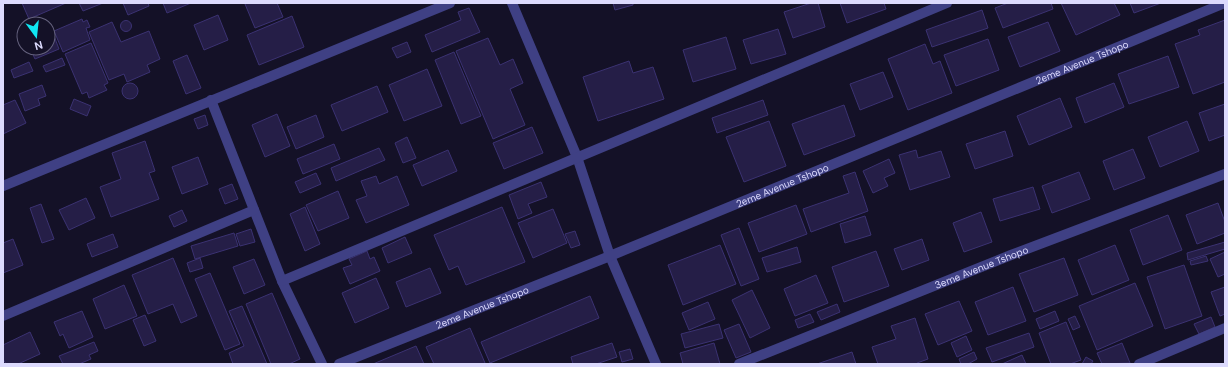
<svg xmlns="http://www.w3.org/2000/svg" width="1228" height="367" font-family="'DM Sans',sans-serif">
<rect width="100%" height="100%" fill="#141127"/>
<path fill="#251e47" stroke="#3b3272" d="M22 3H66L29 19Z
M79 3H103L83 11Z
M123 3H148L149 6 128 15Z
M163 3H191L167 13Z
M247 3H277L283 17 255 28 245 4Z
M613 3H633V5L615 10Z
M811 3H818L825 27 793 38 784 12Z
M840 3H884L886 9 847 23Z
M1008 3H1051L1053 9 1003 28 995 8Z
M1061 3H1114L1120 15 1076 35Z
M1130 3H1161L1134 13Z
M469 8 480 32 432 52 425 35 461 20 458 12Z
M982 10 988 28 932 47 926 30Z
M218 15 228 40 204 50 194 25Z
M292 16 304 47 259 65 247 35Z
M82 19 83 22 87 20 90 27 86 28 90 40 63 52 54 31Z
M1225 20V82L1193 94 1175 44 1200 35 1198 30Z
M120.5 26a5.5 5.5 0 1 1 11 0a5.5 5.5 0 1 1-11 0Z
M112 22 121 42 149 31 160 59 147 65 150 72 127 82 124 74 109 80 89 32Z
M1048 22 1060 51 1020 67 1008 37Z
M778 29 786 54 751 64 743 40Z
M54 36 59 49 35 59 30 48H48V38Z
M726 37 736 69 693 82 683 50Z
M488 38 500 65 513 59 523 83 510 89 525 125 493 139 456 51Z
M988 39 999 70 956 86 944 55Z
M407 42 411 52 397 58 392 48Z
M91 43 108 83 104 85 107 90 89 98 87 92 82 94 65 54Z
M925 44 933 64 940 61 952 93 908 110 888 59Z
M454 52 481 116 461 124 435 60Z
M187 55 201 88 186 94 173 61Z
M1168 56 1179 87 1129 104 1118 74Z
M62 58 65 65 46 72 43 66Z
M629 61 633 73 653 67 664 99 598 121 583 77Z
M29 62 33 71 14 78 11 70Z
M427 69 442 106 404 121 389 85Z
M883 72 893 97 860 110 850 84Z
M1114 83 1124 107 1085 123 1076 98Z
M122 91a8 8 0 1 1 16 0a8 8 0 1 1-16 0Z
M42 85 46 96 38 99 40 105 25 111 19 94Z
M377 86 388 112 342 131 331 105Z
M1060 98 1072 127 1029 145 1017 116Z
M74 99 91 106 87 116 70 109Z
M15 100 26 123 3 134V105Z
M763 100 768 115 717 133 712 118Z
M1225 104V135L1209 141 1199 113Z
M844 105 855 136 804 155 792 124Z
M277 114 290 146 265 157 252 125Z
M205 115 208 125 198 129 194 119Z
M316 115 324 137 296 149 287 127Z
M769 121 786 166 744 182 726 137Z
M1187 121 1199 151 1160 167 1148 137Z
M532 127 543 153 504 169 493 143Z
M1005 131 1013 156 975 169 966 144Z
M407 137 416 158 403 163 395 143Z
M145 141 155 171 149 173 159 199 111 217 100 187 121 179 112 153Z
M334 144 340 159 303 174 297 159Z
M379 148 385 160 336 181 331 168Z
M1133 149 1145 178 1114 190 1103 161Z
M448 150 457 171 422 186 413 165Z
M916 150 918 158 941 151 950 177 910 190 899 155Z
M198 157 208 184 182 194 172 167Z
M889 159 895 173 884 178 888 186 873 193 863 171Z
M855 172 868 211 811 232 803 209 849 193 843 176Z
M1079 172 1090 199 1052 213 1042 186Z
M316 173 321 184 300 193 295 182Z
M376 176 379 184 397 176 409 205 366 223 356 200 367 196 361 181Z
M541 182 547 197 528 204 532 213 518 219 509 195Z
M232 184 238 199 225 204 219 189Z
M1033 187 1040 209 1000 221 993 199Z
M338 191 349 218 318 231 306 205Z
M86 198 95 218 69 230 59 210Z
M1218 203 1225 222V233L1197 244 1186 215Z
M41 204 54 239 42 243 30 208Z
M796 205 807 234 759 252 748 223Z
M305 207 320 244 305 251 290 214Z
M502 207 525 262 466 285 458 266 449 270 434 235Z
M553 209 567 243 533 258 518 223Z
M182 210 187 221 174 227 169 216Z
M981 212 992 242 964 252 953 223Z
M1168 215 1182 250 1143 265 1130 230Z
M865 216 871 235 845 243 840 224Z
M739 228 759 279 741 286 721 235Z
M251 229 255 242 240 246 236 234Z
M575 231 580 245 571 248 565 234Z
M234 233 238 246 195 259 191 246Z
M113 234 118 247 92 257 87 244Z
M405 237 412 253 388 263 382 248Z
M13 239 23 265 3 273V243Z
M922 239 929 260 902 270 894 249Z
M1225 242V249L1188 260 1187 253Z
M720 245 736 284 683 305 668 265Z
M1115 245 1129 280 1092 295 1078 260Z
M797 247 801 262 767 272 762 258Z
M367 251 370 259 374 257 380 271 350 284 343 268 352 265 349 259Z
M876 251 889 286 844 302 832 267Z
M1225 252V274L1218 277 1210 259Z
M1206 256 1208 261 1191 265 1190 261Z
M173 258 197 316 181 323 173 304 148 314 132 275Z
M200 258 203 268 190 272 187 263Z
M1064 258 1078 295 1034 312 1019 274Z
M254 259 265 285 244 294 233 267Z
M1184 265 1202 316 1165 329 1147 277Z
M430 268 441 293 406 307 396 282Z
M210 273 240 344 225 350 195 279Z
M816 275 828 303 795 316 784 289Z
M376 278 389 308 355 323 342 293Z
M1135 283 1153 326 1097 350 1079 306Z
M124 285 137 316 105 329 93 299Z
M1013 287 1026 321 988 335 975 302Z
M1225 287V314L1220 316 1211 292Z
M752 290 770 328 750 338 732 300Z
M272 293 300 359 289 364H271L246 304Z
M590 296 599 318 490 363 481 342Z
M959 301 972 331 938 345 925 314Z
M708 302 715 319 689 330 682 313Z
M837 304 840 312 821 320 817 312Z
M242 306 267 364H233L229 353 244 346 229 311Z
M82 311 93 337 69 348 63 334 60 336 54 322Z
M1055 311 1059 321 1040 329 1036 319Z
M810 314 814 322 798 328 795 320Z
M145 315 156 341 144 346 133 320Z
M1075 316 1080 327 1073 330 1068 319Z
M1211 317 1215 327 1199 334 1194 324Z
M915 318 928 359 917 363V364H878L872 347 896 339 891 326Z
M1066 322 1081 360 1070 364H1051L1039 333Z
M719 324 723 338 685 348 681 334Z
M739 324 751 352 736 358 724 330Z
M470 328 485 363 482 364H434L426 347Z
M30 332 40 354 18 364H6L3 359V345Z
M1029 333 1034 347 992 362 986 348Z
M966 336 972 350 957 357 951 343Z
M94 342 98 351 89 355 91 359 79 364H63L59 356Z
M612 343 617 357 596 364H573L571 357Z
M714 343 720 364H683L680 353Z
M1122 343 1130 363 1102 364 1097 353Z
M416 346 424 364H373Z
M630 349 633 359 622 362 619 352Z
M852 352 856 364H817Z
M974 352 977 359 968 364H961L959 359Z
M1022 355 1026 364H1002Z
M1086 357 1093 361 1091 364H1082Z"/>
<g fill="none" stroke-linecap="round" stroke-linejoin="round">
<g stroke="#3f4084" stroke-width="10">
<path d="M512 3 577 157 610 256 656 364"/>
<path d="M211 100 282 281 322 364"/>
<path d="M3 186 450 3"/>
<path d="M282 281 947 3"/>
<path d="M3 316 254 210"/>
<path id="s1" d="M339 364 610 256 1225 3"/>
<path id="s2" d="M739 364 1011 255 1225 174"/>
<path d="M1139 364 1225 328"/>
</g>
</g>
<g text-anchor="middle" stroke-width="3" stroke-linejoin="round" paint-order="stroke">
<g font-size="10" fill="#dcdafd" stroke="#141127">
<text dy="4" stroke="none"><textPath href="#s1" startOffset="802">2eme Avenue Tshopo</textPath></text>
<text dy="4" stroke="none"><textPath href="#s1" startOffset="478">2eme Avenue Tshopo</textPath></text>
<text dy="4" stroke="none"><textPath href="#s2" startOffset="261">3eme Avenue Tshopo</textPath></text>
<text dy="4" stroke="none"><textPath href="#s1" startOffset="154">2eme Avenue Tshopo</textPath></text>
</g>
</g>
<rect width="1228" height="367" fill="none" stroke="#dcdafd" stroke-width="8"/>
<g transform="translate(36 36) rotate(165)"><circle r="19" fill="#141127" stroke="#64617d"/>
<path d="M0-3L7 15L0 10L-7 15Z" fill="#10e6f2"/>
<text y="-6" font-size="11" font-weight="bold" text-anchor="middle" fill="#dcdafd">N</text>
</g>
</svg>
